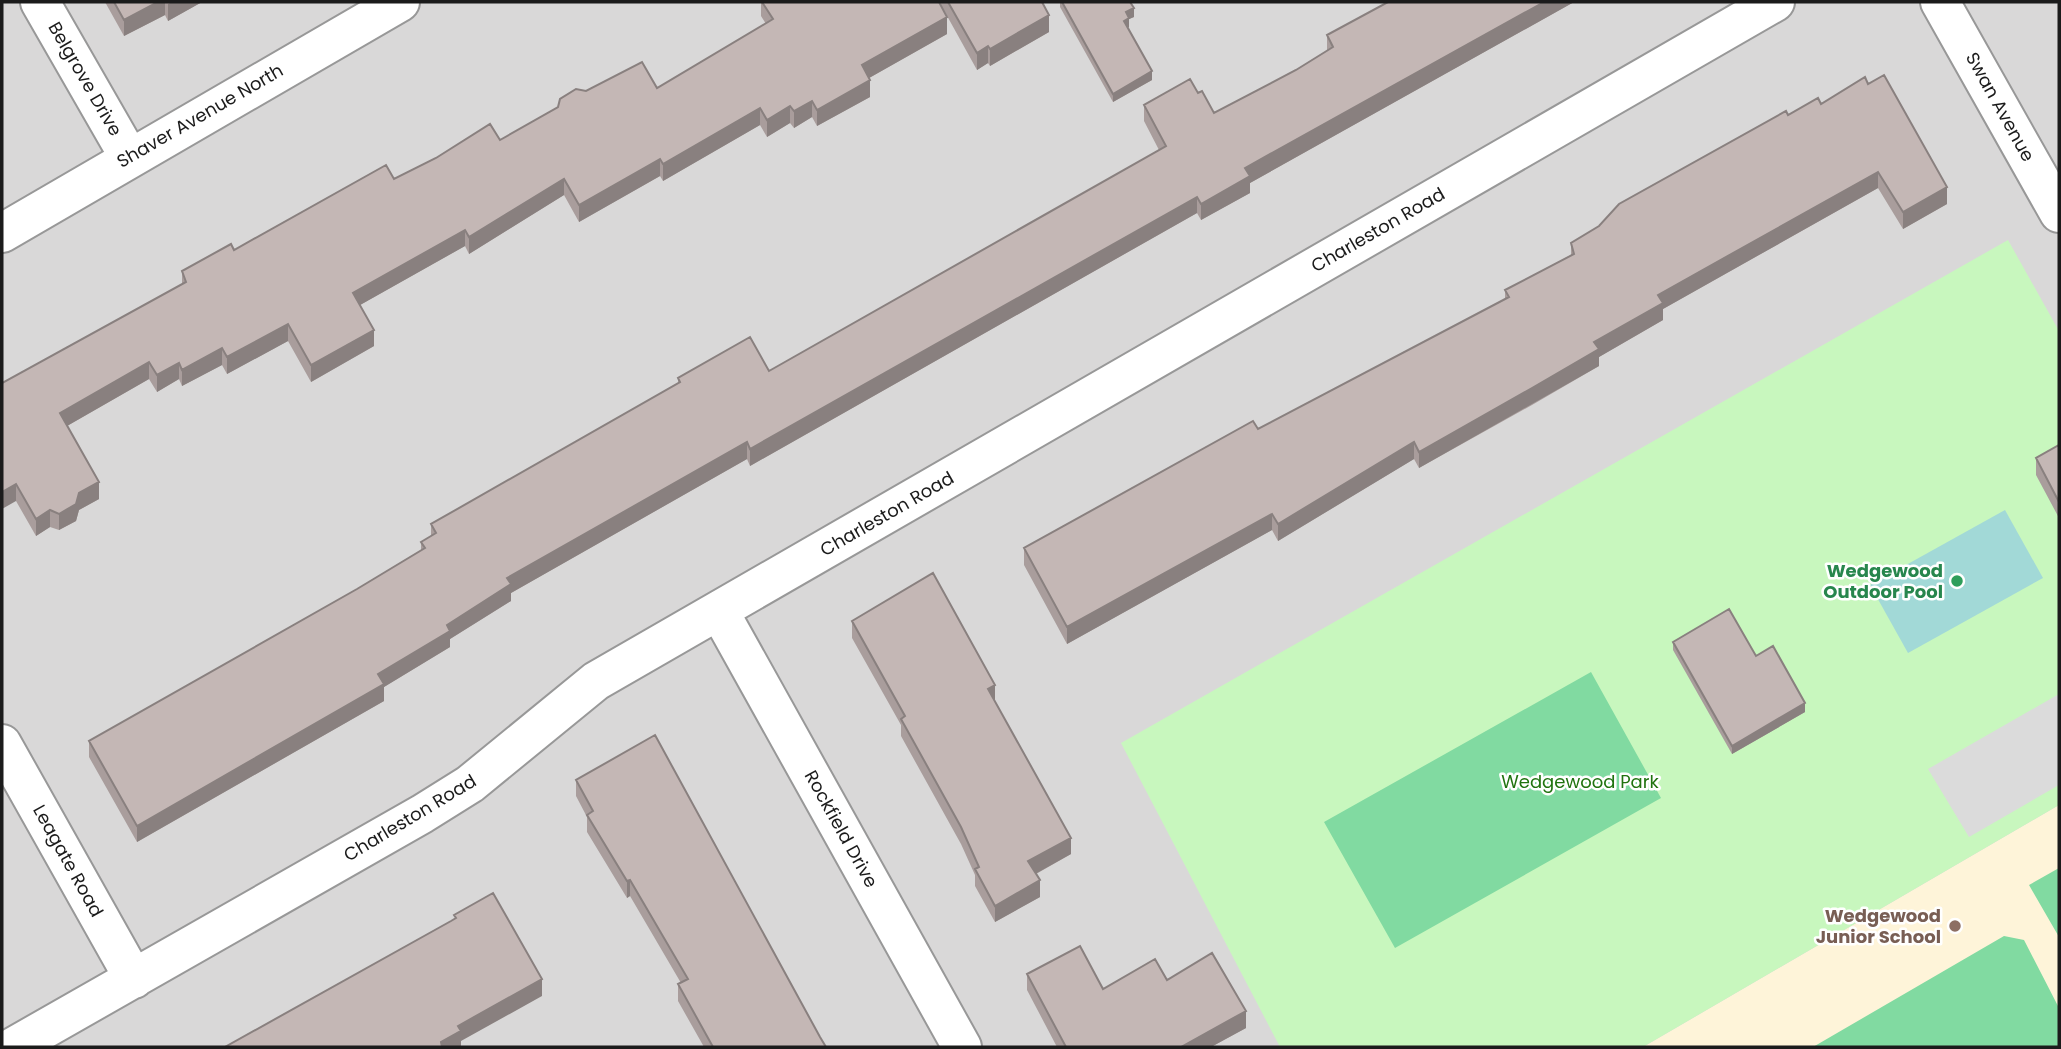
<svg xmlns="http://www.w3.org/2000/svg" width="2061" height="1049" font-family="Poppins,sans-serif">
<rect width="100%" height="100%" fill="#ece6e1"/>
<path fill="#d9d8d8" d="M2 2H2059V1047H2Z"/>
<path fill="#fef4d9" d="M2059 805V1047H1643Z"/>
<path fill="#c8f7be" d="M2008 240 2059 331V805L1643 1047H1280L1121 743Z"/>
<path fill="#81daa1" d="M1591 672 1661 798 1395 948 1324 822Z
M2059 868V937L2029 885Z
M2004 936 2024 940 2059 1008V1047H1813Z"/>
<path fill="#dbdbdb" d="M2059 694V785L1969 837 1928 769Z"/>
<path fill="#a2d9d7" d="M2005 510 2043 578 1908 653 1870 585Z"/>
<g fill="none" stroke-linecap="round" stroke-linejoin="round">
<g stroke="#989898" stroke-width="42">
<path id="minor" d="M40 2 129 157
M1940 2 2059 213
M719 611 962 1047
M2 744 134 979
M13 1047 422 814 470 784 596 681 1775 2"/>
</g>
<g stroke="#989898" stroke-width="42">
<path id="tertiary" d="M2 233 400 2"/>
</g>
<use href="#minor" stroke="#fff" stroke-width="38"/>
<use href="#tertiary" stroke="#fff" stroke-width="38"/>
</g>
<path fill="#a99d9c" d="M105 2H202L168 21 165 15 124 36Z
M761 2H939L947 34 869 78 870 97 817 126 812 117 794 128 790 123 767 137 760 125 663 181 660 176 579 222 564 195 469 254 465 246 360 305 374 346 311 382 288 341 227 374 222 365 182 386 179 379 157 392 149 379 67 426 99 499 79 510 76 521 59 530 50 527 36 536 16 501 2 383 182 284V271L234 250 394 179 500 140 586 91 657 88 766 24 761 16Z
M941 2H1042L1049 32 990 66 988 63 977 70 941 5Z
M1060 2H1130L1134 17 1129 19 1128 27 1152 80 1113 102 1060 7Z
M1388 2H1574L1250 183V193L1201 220 1197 213 750 466 747 459 511 593V601L450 639V647L384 687V701L137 842 89 757V741L357 589 421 550V542L431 536V524L678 383V378L769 371 1159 150 1144 121V105L1198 93 1214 113 1296 70 1327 51V35Z
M1868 84 1947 204 1903 229 1878 188 1663 309V320L1599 357V366L1532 405 1419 468 1414 459 1278 541 1272 530 1067 644 1024 565V548L1258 429 1505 299V290L1571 255V243L1788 115 1821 104Z
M2059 445V518L2036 475V458Z
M852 621 1071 854 1036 874 1040 897 995 922 975 886V875L961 844 901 736V725L852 638Z
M1673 642 1756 656 1805 712 1732 754 1673 650Z
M576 780 820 1037 826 1047H704L678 1001V984L681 983 630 896 627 898 587 832V817L576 796Z
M1027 974 1103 989 1167 980 1246 1028 1211 1047H1057L1027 990Z"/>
<path fill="#89807f" d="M158 2H165V15L124 36V20Z
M172 2H202L168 21V4Z
M1544 2H1574L1250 183V193L1201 220V204L1245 168Z
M1134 8V17L1129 19V27L1124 29V21L1126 12Z
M1049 15V32L990 66V49Z
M947 17V34L862 82V65Z
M988 46V63L977 70V53Z
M1152 71V80L1113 102V94Z
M870 80V97L817 126V110Z
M812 101V117L794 128V111Z
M790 106V123L767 137V120Z
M760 108V125L663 181V164Z
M660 159V176L579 222V205Z
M1878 172V188L1663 309V320L1599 357V366L1419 468V452L1594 342 1658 295Z
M564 179V195L469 254V237Z
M1947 187V204L1903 229V212Z
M1197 197V213L750 466V449Z
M465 230V246L353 309V293Z
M288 324V341L227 374V357Z
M374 330V346L311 382V365Z
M222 348V365L182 386V370Z
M149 362V379L60 430V413Z
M179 363V379L157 392V375Z
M747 442V459L511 593V601L450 639V647L384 687V701L137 842V826L378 674 447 625 507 578Z
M1414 442V459L1278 541V524Z
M99 482V499L79 510 76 521 59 530V514L79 493Z
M16 484V501L2 509V492Z
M50 510V527L36 536V519Z
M1272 514V530L1067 644V627Z
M995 685V701L988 689Z
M1805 703V712L1732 754V746Z
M1071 838V854L1028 878V861Z
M630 880V896L627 898V881Z
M1040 880V897L995 922V906Z
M542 979V996L461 1041V1047H441V1042L458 1026Z
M1246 1011V1028L1211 1047H1181Z"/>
<path fill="#c4b7b5" stroke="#89807f" stroke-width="2" d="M114 2H158L124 20Z
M762 2H939L947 17 862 65 870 80 817 110 812 101 794 111 790 106 767 120 760 108 663 164 660 159 579 205 564 179 469 237 465 230 353 293 374 330 311 365 288 324 227 357 222 348 182 370 179 363 157 375 149 362 60 413 99 482 79 493 76 504 59 514 50 510 36 519 16 484 2 492V383L186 282 182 271 231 244 234 250 386 165 394 179 436 158 490 124 500 140 558 107 560 99 576 89 586 91 642 62 657 88 773 19Z
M948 2H1042L1049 15 990 49 988 46 977 53Z
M1062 2H1130L1134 8 1126 12 1129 18 1124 21 1152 71 1113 94Z
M1388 2H1544L1245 168 1250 176 1201 204 1197 197 750 449 747 442 507 578 511 584 447 625 450 631 378 674 384 684 137 826 89 741 357 589 425 548 421 542 436 533 431 524 680 382 678 378 750 337 769 371 1166 146 1144 105 1190 79 1198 93 1202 91 1214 113 1296 70 1333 47 1327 35Z
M1884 75 1947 187 1903 212 1878 172 1658 295 1663 303 1594 342 1599 349 1532 388 1419 452 1414 442 1278 524 1272 514 1067 627 1024 548 1253 421 1258 429 1509 297 1505 290 1574 254 1571 243 1599 226 1619 204 1786 111 1788 115 1818 98 1821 104 1865 77 1868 84Z
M2059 445V502L2036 458Z
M933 573 995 685 988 689 1071 838 1028 861 1040 880 995 906 975 869 979 867 961 827 901 719 905 716 852 621Z
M1729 609 1756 656 1773 646 1805 703 1732 746 1673 642Z
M655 735 820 1037 826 1047H713L678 984 688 979 630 880 627 881 587 815 593 811 576 780Z
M493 893 542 979 458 1026 461 1031 441 1042 442 1047H225L451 921 456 918 454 915Z
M1080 946 1103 989 1155 959 1167 980 1212 953 1246 1011 1181 1047H1066L1027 974Z"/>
<circle fill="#2e9e5b" stroke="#fff" stroke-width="2.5" cx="1957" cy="581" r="7"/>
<circle fill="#8d6e63" stroke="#fff" stroke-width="2.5" cx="1955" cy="926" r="7"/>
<g text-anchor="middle" stroke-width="5" stroke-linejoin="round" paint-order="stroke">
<g font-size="18" fill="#1b1b1b" stroke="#fff">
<text transform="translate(85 79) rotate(60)" y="6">Belgrove Drive</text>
<text transform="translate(2000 107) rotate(61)" y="6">Swan Avenue</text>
<text transform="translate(200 116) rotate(-30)" y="6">Shaver Avenue North</text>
<text transform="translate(1378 230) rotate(-30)" y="6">Charleston Road</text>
<text transform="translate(887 514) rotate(-30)" y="6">Charleston Road</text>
<text transform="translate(410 818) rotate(-31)" y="6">Charleston Road</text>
<text transform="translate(841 829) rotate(61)" y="6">Rockfield Drive</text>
<text transform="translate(68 861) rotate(61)" y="6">Leagate Road</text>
</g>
<g font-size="18" font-weight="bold" fill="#27864d" stroke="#fff" text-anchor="end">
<text x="1943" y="577">Wedgewood<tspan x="1943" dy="21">Outdoor Pool</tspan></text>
</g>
<g font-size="18" fill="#20730f" stroke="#fff">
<text x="1580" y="788">Wedgewood Park</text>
</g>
<g font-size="18" font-weight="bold" fill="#785e54" stroke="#fff" text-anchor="end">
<text x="1941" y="922">Wedgewood<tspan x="1941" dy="21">Junior School</tspan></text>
</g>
</g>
<rect width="2061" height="1049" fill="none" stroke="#1b1b1b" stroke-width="7"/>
</svg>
